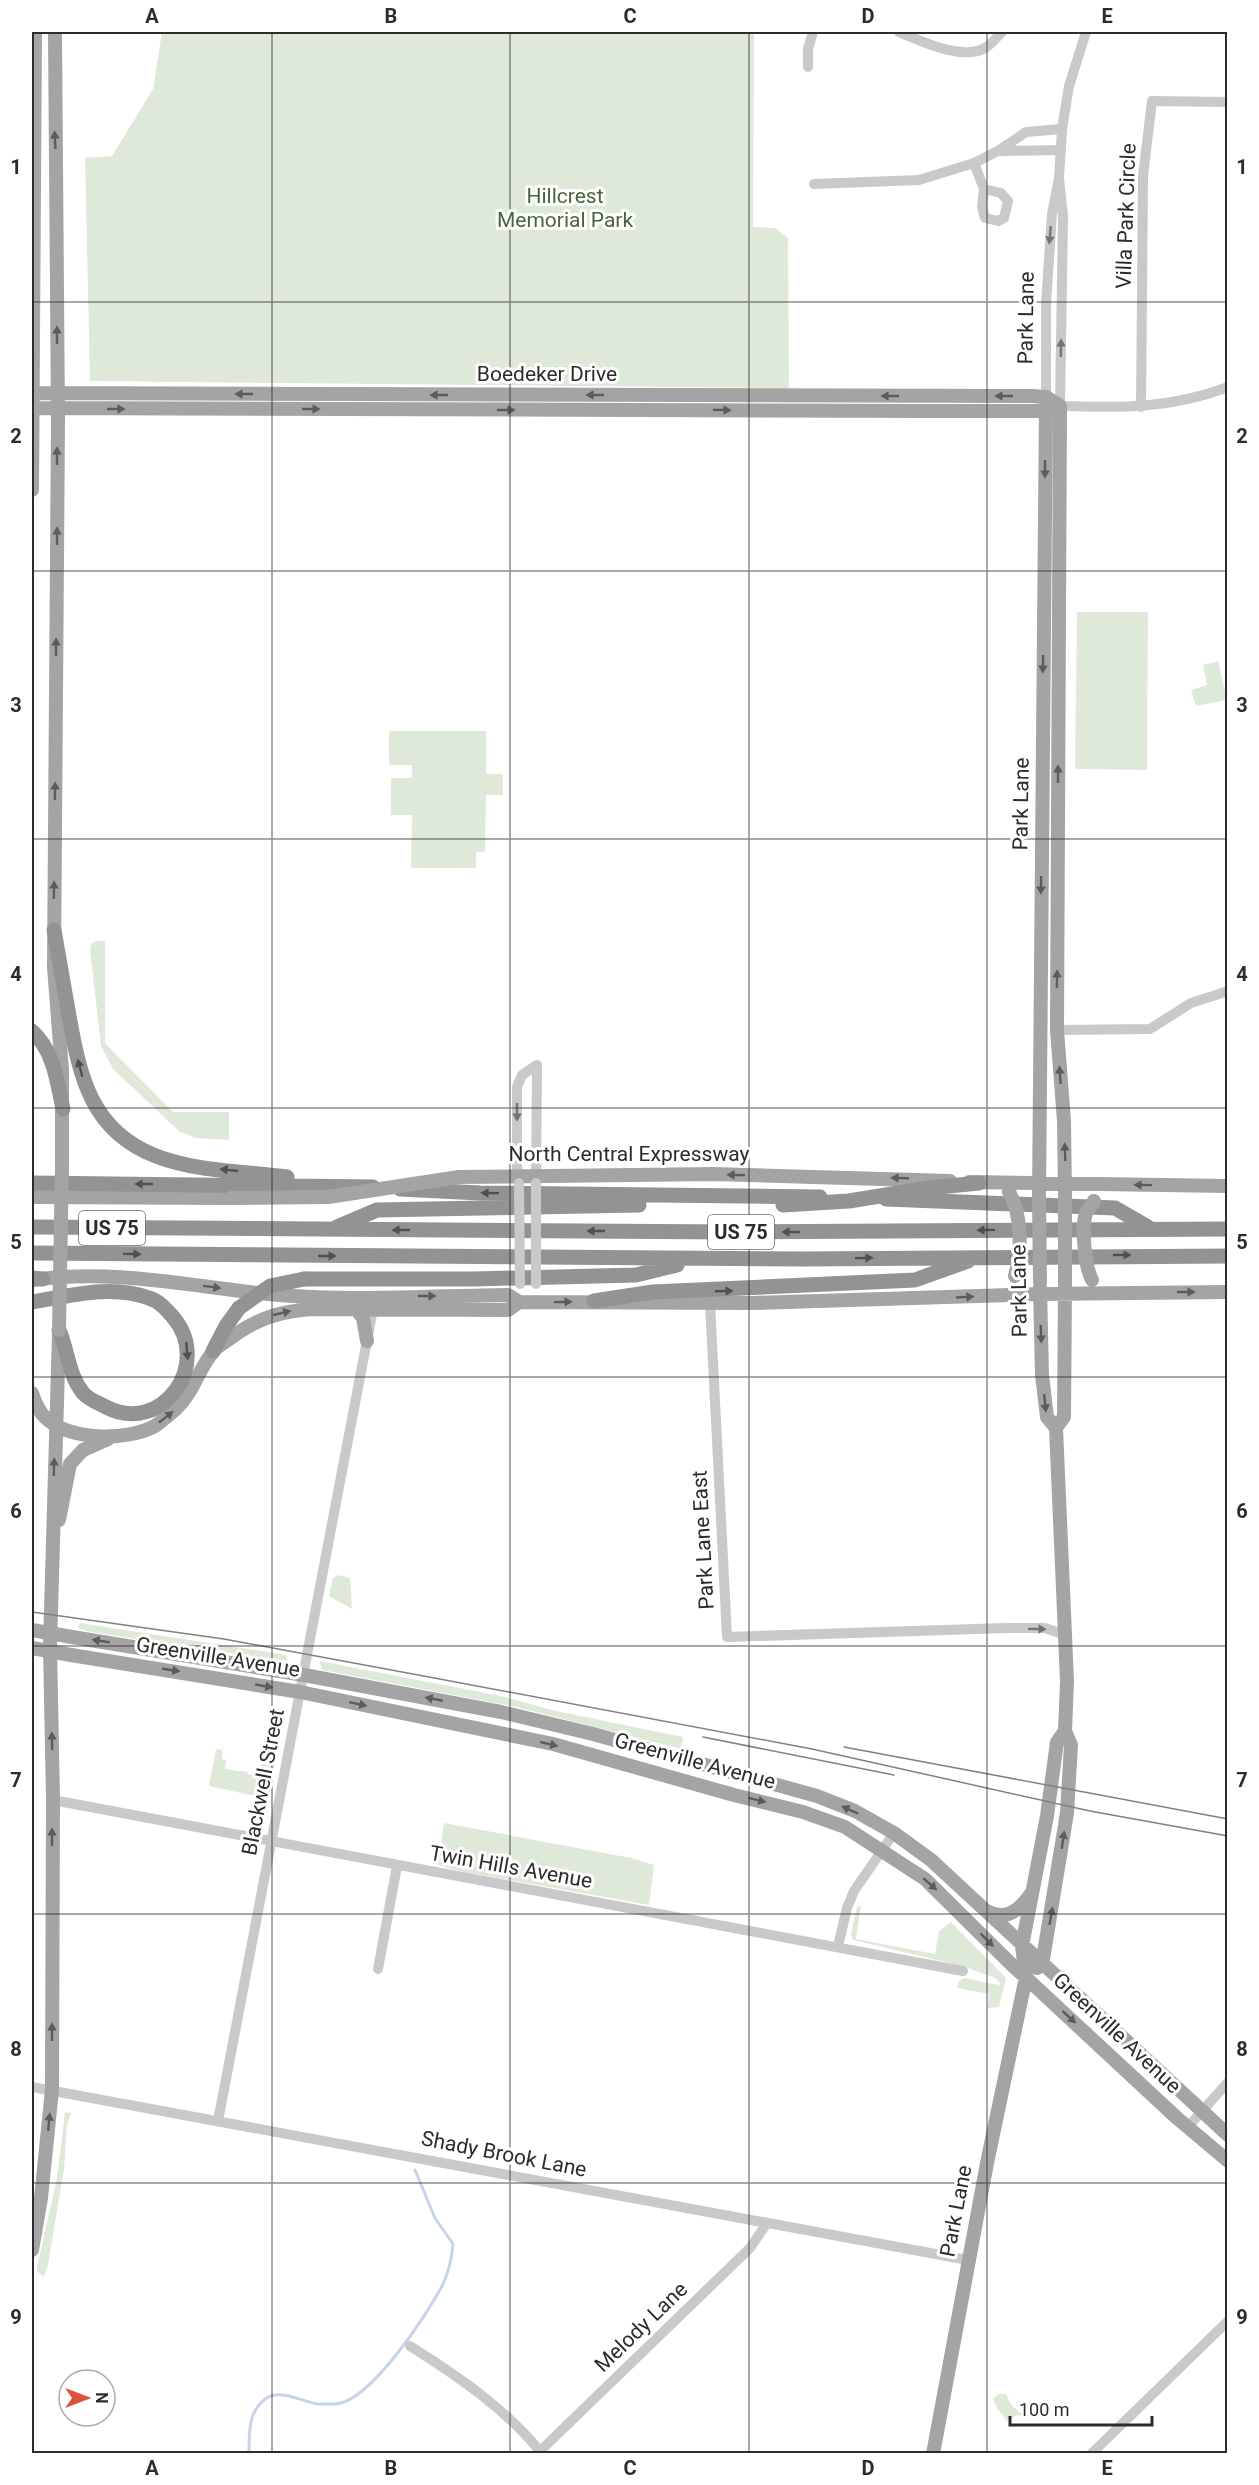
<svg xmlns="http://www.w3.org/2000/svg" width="1259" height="2485" font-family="Roboto,sans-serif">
<rect width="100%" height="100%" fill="#fff"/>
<path fill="#dfe9da" d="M162 32H754L753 227 775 228 788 238 789 388 90 381 85 158 112 156 153 89Z
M1077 612H1148L1147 770 1075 769Z
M1218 661 1227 700 1196 706 1191 690 1207 685 1203 665Z
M389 731H486V774H503V795H486L485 852H476V868H411L412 815H391V778H412V765H389Z
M96 941H105V1043L173 1112H229V1140L196 1138 180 1132 113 1069 101 1046 90 950 91 944Z
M338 1575 350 1578 352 1609 329 1596 333 1578Z
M80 1623 281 1654 287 1656V1662L91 1632 78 1628Z
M320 1661 501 1696 556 1711 683 1737 681 1749 516 1707 322 1670Z
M223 1740 222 1759 226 1760 225 1769 248 1772V1774L259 1776 263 1756 275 1761 269 1799 209 1786 216 1749 222 1750Z
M444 1823 631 1858 654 1865 649 1905 459 1871 438 1865Z
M861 1905 856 1939 935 1954 939 1931 951 1922 1006 1978 999 2007 987 2008 989 1994 957 1988 959 1981 964 1978 999 1985 1000 1983 995 1978 962 1966 853 1940 851 1934 857 1907Z
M65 2112 71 2113 67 2125 64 2169 48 2265 44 2277 37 2272V2267L57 2178Z
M998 2394H1006L1012 2406 1022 2414 1020 2416 1017 2415 1007 2421 997 2408 993 2399Z"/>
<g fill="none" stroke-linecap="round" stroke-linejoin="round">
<path stroke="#c7d3e8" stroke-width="3" d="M249 2454C249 2434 248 2412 265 2399 281 2388 302 2402 318 2404 323 2404 331 2404 336 2404 371 2401 428 2313 443 2284 449 2271 452 2258 453 2244L435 2218 415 2170"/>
<path stroke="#c9c9c9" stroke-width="10" d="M899 32C921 41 961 61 985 48 992 44 997 37 1002 32
M808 67V49L813 32
M998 151 1061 150
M974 163 984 189
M1059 178 1063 216 1060 406C1120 408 1170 409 1228 387
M814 184 919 180 974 163 998 151 1026 132 1062 129
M984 189 1001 193 1008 201 1004 218 998 221 985 218 982 207Z
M1046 397V304L1052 214 1059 178 1062 129 1069 86 1086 32
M1141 407 1143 176 1152 101 1228 102
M1057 1030 1150 1029 1191 1003 1228 991
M519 1182 517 1168V1087L522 1075 537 1065
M536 1182 537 1065
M710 1303 727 1637 1007 1628H1045L1065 1635
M53 1800 963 1971
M838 1946 847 1908 854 1891 894 1833
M378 1969 397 1866
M32 2087C344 2143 656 2201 968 2260
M218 2121 373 1309
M1188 2127 1228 2082
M410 2346C456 2375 508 2410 542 2454
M537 2454 750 2248 767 2223
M1091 2454 1228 2321"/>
<path stroke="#a4a4a4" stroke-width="14" d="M55 32 58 421 54 967 62 1070V1164
M32 393 1032 396 1046 397 1060 406
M1060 406 1057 1030 1064 1121 1065 1197
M32 408 926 411H1046L1060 406
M32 490 35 32
M459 1177 714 1174 950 1181
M969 1182 1228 1186
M32 1197 231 1198
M1039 1197 1046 402
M33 1280C116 1268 197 1288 279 1295 354 1301 432 1296 508 1295L519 1302 752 1303 1040 1294 1228 1292
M356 1309 363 1318 367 1341
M32 1393C34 1400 38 1408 42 1414 65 1441 125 1442 155 1426 162 1421 170 1414 176 1409 194 1392 199 1367 214 1351 217 1346 224 1343 228 1340 255 1319 280 1311 313 1309L508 1310 519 1302
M1056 1428 1064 1417 1065 1286
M59 1520 70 1464 83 1450 108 1439
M72 1637 304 1675 501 1712 593 1734 817 1796 855 1811 894 1833 931 1860 1228 2135
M71 1655 300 1692 553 1744 734 1795 803 1812 845 1827 925 1879 1010 1963 1177 2118 1228 2161
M987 1911C1005 1921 1019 1911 1030 1895
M1037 1968 1042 1965 1067 1813 1071 1745 1065 1731
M32 2250 41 2198 52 2090 53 1800 50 1646 59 1333
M933 2454 987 2163 1026 1977 1022 1946 1047 1816 1057 1742 1065 1731 1067 1681 1056 1428 1047 1417 1042 1375 1040 1287"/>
<path stroke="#939393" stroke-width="15" d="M54 930C59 959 64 988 69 1016 80 1077 91 1131 156 1156 197 1172 244 1171 287 1177
M32 1031C54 1051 57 1081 63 1109
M32 1183 373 1187
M929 1188 979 1183
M400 1189 480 1193 820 1197
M886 1199 1115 1208 1148 1227
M32 1227 730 1232 1228 1229
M337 1227 377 1210 639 1205
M32 1253 803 1259 1228 1256
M32 1278 43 1279
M304 1279H474L636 1275 677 1265
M594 1301 653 1292 915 1280 968 1261
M32 1302C69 1296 111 1284 149 1298 159 1301 166 1309 173 1317 213 1364 162 1436 106 1407 98 1403 88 1399 83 1393 68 1374 68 1351 59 1330
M213 1351 226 1326 239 1308"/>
<path stroke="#818181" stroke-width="1.5" d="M32 1612 224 1639 429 1677 812 1749 1090 1811 1228 1836
M703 1737 894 1775
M844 1747 1228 1819"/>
<path stroke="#c9c9c9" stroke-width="10" d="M519 1183 520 1284
M536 1183V1284"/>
<path stroke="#a4a4a4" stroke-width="14" d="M1009 1192C1022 1214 1022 1251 1015 1276
M1039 1197 1040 1282
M1065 1197V1284
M231 1198 328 1197 459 1177
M1092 1280C1085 1267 1081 1228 1086 1213 1088 1209 1092 1205 1094 1201
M59 1330 62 1164
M32 1630 72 1637
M32 1648 71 1655"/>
<path stroke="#939393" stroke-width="15" d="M783 1205 849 1201 929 1188
M239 1308 270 1286 304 1279"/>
</g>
<defs><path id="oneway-solid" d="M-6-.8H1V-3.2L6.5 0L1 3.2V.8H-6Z" transform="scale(1.5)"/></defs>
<g fill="#5c5c5c">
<use href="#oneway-solid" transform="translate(55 140) rotate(-93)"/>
<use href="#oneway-solid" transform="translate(57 335) rotate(-90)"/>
<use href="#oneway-solid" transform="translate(244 394) rotate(-180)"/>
<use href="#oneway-solid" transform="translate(439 395) rotate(-180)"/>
<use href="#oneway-solid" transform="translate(595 395) rotate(180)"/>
<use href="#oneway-solid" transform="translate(890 396) rotate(-180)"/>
<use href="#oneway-solid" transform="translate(1004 396) rotate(-180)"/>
<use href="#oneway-solid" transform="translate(116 409)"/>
<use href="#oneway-solid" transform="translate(311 409)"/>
<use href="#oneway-solid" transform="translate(506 410)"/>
<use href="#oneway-solid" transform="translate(722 410) rotate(1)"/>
<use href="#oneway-solid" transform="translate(57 456) rotate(-90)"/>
<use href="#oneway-solid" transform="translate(1045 469) rotate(90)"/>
<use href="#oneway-solid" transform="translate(57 536) rotate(-90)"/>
<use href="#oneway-solid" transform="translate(56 647) rotate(-90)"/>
<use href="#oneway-solid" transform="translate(1043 664) rotate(91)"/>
<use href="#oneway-solid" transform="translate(1058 774) rotate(-90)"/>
<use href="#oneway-solid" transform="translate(55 791) rotate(-89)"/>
<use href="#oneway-solid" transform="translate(1041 885) rotate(91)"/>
<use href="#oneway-solid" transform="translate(54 890) rotate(-89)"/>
<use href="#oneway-solid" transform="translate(1057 979) rotate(-89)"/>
<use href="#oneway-solid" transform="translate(1060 1075) rotate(-94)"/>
<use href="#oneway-solid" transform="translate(1065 1152) rotate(-92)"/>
<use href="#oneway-solid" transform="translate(736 1175) rotate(-179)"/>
<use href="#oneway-solid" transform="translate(900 1178) rotate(-178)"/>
<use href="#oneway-solid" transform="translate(1143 1185) rotate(-179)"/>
<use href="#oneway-solid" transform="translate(212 1287) rotate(7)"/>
<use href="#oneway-solid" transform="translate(1186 1292)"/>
<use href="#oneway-solid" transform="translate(427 1296)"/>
<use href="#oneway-solid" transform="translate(965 1297) rotate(-3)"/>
<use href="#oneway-solid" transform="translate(563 1302) rotate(-1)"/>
<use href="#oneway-solid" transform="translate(282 1313) rotate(-13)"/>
<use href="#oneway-solid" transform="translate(1041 1334) rotate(88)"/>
<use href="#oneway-solid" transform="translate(1045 1403) rotate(84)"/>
<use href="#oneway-solid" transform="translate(166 1417) rotate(-38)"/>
<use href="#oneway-solid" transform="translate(54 1467) rotate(-89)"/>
<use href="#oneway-solid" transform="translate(101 1641) rotate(-171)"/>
<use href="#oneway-solid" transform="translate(171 1670) rotate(9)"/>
<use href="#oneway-solid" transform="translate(264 1686) rotate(10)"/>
<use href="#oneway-solid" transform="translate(434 1699) rotate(-169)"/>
<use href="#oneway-solid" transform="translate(358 1704) rotate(12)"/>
<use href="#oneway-solid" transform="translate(52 1741) rotate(-91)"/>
<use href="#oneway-solid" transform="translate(549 1744) rotate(13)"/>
<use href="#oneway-solid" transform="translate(757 1800) rotate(14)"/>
<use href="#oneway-solid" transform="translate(850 1810) rotate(-156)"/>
<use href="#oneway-solid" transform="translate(52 1837) rotate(-90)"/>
<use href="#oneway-solid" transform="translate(1063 1840) rotate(-82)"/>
<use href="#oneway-solid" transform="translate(930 1884) rotate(41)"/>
<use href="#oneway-solid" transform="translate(1051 1916) rotate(-80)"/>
<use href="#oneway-solid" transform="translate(987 1940) rotate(45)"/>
<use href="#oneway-solid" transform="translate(1069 2017) rotate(42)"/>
<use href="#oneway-solid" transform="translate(52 2032) rotate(-90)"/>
<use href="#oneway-solid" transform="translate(49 2122) rotate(-85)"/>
</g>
<g fill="#737373">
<use href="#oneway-solid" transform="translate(1050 235) rotate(95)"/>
<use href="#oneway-solid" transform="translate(1061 348) rotate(-89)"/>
<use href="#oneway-solid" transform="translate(517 1112) rotate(90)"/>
<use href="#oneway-solid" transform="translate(1037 1629) rotate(1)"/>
</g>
<g fill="#505050">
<use href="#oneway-solid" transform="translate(80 1068) rotate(-105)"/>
<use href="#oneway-solid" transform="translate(229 1170) rotate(-174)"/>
<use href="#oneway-solid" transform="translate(144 1184) rotate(-180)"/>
<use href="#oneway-solid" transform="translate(490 1193) rotate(-179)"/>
<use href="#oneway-solid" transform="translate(401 1230) rotate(-180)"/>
<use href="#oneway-solid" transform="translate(986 1230) rotate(179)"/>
<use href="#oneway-solid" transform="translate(596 1231) rotate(-180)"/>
<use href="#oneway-solid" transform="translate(791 1232) rotate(180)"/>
<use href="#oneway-solid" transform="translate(132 1254) rotate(1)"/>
<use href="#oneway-solid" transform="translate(1122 1255)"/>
<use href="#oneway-solid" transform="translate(327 1256)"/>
<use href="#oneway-solid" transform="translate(864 1258) rotate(-1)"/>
<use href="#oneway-solid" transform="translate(724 1291) rotate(-2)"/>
<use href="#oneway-solid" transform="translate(187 1351) rotate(85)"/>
</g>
<path fill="none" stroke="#2c2c2c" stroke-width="1.5" stroke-opacity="0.55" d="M272 32V2454M510 32V2454M749 32V2454M987 32V2454M32 302H1228M32 571H1228M32 839H1228M32 1108H1228M32 1377H1228M32 1646H1228M32 1914H1228M32 2183H1228"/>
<g text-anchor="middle" stroke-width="6" stroke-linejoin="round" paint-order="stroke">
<g fill="#fff" stroke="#6b6b6b" stroke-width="1.5">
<rect x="79" y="1211" width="66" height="34" rx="4.5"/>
<rect x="708" y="1215" width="66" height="34" rx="4.5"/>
</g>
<g font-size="20" font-weight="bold" fill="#2c2c2c">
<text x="112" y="1235">US 75</text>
<text x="741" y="1239">US 75</text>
</g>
<g font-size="21" fill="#46653d" stroke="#fff">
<text x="565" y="203">Hillcrest<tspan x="565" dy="24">Memorial Park</tspan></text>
</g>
<g font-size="21" fill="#2c2c2c" stroke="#fff">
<text transform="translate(1126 216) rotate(-88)" y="7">Villa Park Circle</text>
<text transform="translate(1026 318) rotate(-89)" y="7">Park Lane</text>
<text x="547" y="381">Boedeker Drive</text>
<text transform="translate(1021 804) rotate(-89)" y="7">Park Lane</text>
<text x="629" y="1161">North Central Expressway</text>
<text transform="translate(1019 1291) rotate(-91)" y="7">Park Lane</text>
<text transform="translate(703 1540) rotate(-93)" y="7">Park Lane East</text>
<text transform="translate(218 1657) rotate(9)" y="7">Greenville Avenue</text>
<text transform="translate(695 1761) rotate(15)" y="7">Greenville Avenue</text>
<text transform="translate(263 1782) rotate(-79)" y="7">Blackwell Street</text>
<text transform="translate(511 1867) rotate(10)" y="7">Twin Hills Avenue</text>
<text transform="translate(1117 2033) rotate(43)" y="7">Greenville Avenue</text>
<text transform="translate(504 2154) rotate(11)" y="7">Shady Brook Lane</text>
<text transform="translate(956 2211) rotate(-79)" y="7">Park Lane</text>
<text transform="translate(641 2327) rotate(-44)" y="7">Melody Lane</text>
</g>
</g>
<rect width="1259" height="2485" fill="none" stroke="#ffffff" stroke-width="66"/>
<g transform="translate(87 2398) rotate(90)"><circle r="28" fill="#ffffff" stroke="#ababab" stroke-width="1.5"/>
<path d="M0-4.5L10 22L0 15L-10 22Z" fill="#da5338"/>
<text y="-9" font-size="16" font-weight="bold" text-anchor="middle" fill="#2c2c2c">N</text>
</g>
<path d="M1010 2416v9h142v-9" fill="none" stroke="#2c2c2c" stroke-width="3"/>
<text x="1019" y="2416" font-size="18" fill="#2c2c2c" stroke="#ffffff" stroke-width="4.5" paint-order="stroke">100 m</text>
<rect x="33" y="33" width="1193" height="2419" fill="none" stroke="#2c2c2c" stroke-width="2"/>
<g font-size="20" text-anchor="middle" font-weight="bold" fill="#2c2c2c">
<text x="152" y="23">A</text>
<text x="391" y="23">B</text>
<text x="630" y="23">C</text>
<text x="868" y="23">D</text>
<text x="1107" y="23">E</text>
<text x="16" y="174">1</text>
<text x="1242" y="174">1</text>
<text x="16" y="443">2</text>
<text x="1242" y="443">2</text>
<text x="16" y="712">3</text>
<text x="1242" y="712">3</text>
<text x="16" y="981">4</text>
<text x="1242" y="981">4</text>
<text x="16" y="1249">5</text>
<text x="1242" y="1249">5</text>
<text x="16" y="1518">6</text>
<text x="1242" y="1518">6</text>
<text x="16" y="1787">7</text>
<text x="1242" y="1787">7</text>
<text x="16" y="2056">8</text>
<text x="1242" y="2056">8</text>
<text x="16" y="2324">9</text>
<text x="1242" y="2324">9</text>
<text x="152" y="2475">A</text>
<text x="391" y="2475">B</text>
<text x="630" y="2475">C</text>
<text x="868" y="2475">D</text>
<text x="1107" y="2475">E</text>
</g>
</svg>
